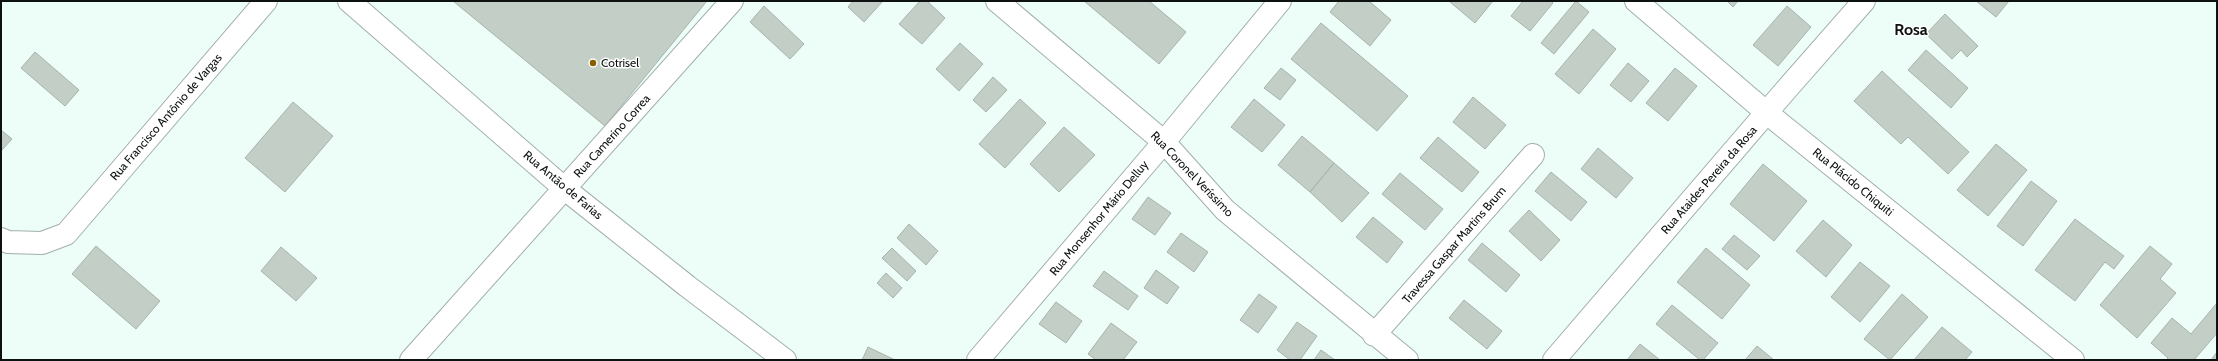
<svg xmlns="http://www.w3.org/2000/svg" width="2218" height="361" font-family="Cabin,sans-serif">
<rect width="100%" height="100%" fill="#edfdf8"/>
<path fill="#c2cec6" stroke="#a7b3ab" d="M453 1H707L605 126Z
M853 1H883L864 22 848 7Z
M920 1H927L945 18 922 44 899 24Z
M1084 1H1149L1186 32 1159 64Z
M1339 1H1369L1391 20 1370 46 1330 12Z
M1451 1H1493L1475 23 1450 2Z
M1523 1H1551L1553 3 1530 31 1511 16Z
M1576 1 1589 12 1554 54 1541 43Z
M1727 1H1738L1733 7Z
M1976 1H2009L1996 17Z
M764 6 804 44 790 59 750 22Z
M1787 6 1811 27 1778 66 1753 45Z
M1945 14 1978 46 1967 57 1961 50 1952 59 1926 34Z
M1321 23 1408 96 1377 131 1291 59Z
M1593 29 1616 49 1579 94 1555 74Z
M960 43 983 64 959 91 936 69Z
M1926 50 1968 88 1951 108 1908 70Z
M35 52 79 90 65 106 21 68Z
M1628 63 1649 81 1631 102 1610 85Z
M1281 68 1296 80 1280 100 1264 88Z
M1675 68 1697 86 1668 121 1646 103Z
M1882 71 1969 152 1948 174 1908 137 1901 144 1854 101Z
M993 77 1007 90 986 112 973 100Z
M1473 97 1506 125 1485 149 1453 122Z
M1020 99 1046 123 1005 168 979 144Z
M1254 99 1285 125 1262 152 1231 127Z
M293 102 333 136 285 192 245 158Z
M1064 127 1095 155 1059 192 1030 164Z
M1 130 12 139 1 151Z
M1302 136 1334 163 1310 192 1278 165Z
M1438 137 1479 172 1462 192 1420 158Z
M1996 144 2027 170 1988 216 1957 190Z
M1598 148 1633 178 1616 198 1581 169Z
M1334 163 1369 193 1342 222 1310 192Z
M1763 164 1807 201 1774 241 1730 204Z
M1551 172 1587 202 1571 221 1535 191Z
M1400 173 1443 209 1425 230 1382 194Z
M2031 181 2057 201 2023 246 1997 226Z
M1148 197 1171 213 1155 235 1132 219Z
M1529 210 1560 240 1541 261 1509 231Z
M1373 217 1403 242 1387 263 1356 237Z
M2075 219 2124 256 2114 269 2105 262 2075 301 2035 270Z
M1823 220 1852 245 1826 277 1796 251Z
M909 224 938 251 926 265 897 238Z
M1181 233 1208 252 1194 272 1167 252Z
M1734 235 1760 256 1747 270 1722 249Z
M1482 243 1520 275 1506 292 1468 260Z
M96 246 160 301 136 329 72 274Z
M2150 246 2172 264 2160 279 2176 293 2137 338 2100 305Z
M281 247 317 278 296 301 261 271Z
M892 248 916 271 907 281 882 258Z
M1706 248 1750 285 1722 319 1677 282Z
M1860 262 1890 286 1860 322 1831 297Z
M1156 270 1179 287 1167 304 1144 288Z
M1104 271 1138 296 1128 310 1093 286Z
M886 273 902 288 893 298 877 283Z
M1259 294 1277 307 1258 333 1240 320Z
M1902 294 1928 317 1890 360 1864 339Z
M1464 300 1502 331 1487 349 1449 318Z
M1056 302 1082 321 1066 343 1039 324Z
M2217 303V333L2194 360H2166L2168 358 2151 343 2172 318 2191 334Z
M1672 305 1718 343 1703 360H1700L1656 324Z
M1297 322 1317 336 1300 360H1290L1277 350Z
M1111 323 1137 342 1123 360H1096L1088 354Z
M1942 327 1972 352 1965 360H1914Z
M1640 344 1660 360H1627Z
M1757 346 1774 360H1745Z
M868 347 895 360H862Z
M1321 350 1335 360H1314Z
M2217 352V360H2211Z"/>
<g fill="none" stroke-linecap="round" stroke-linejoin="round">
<g stroke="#a1afab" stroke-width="24">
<path id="minor" d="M349 1 565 189 687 286 785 360
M997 1 1164 142 1225 210 1407 360
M1636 1 1767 113 2073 360
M1 239 8 242 42 243 66 234 266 1
M1374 335 1533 155
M411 360 732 1
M978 360 1164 142 1280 1
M1554 360 1785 91 1864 1"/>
</g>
<use href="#minor" stroke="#fff" stroke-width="22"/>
</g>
<circle fill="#8a5e00" stroke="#fff" stroke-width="1.5" cx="593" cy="63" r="4"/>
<g text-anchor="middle" stroke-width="3" stroke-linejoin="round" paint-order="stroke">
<g font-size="12" fill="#0d1210" stroke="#fff" text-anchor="start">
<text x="601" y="67">Cotrisel</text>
</g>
<g font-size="12" fill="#0d1210" stroke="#fff">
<text transform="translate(166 117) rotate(-49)" y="4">Rua Francisco Antônio de Vargas</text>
<text transform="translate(612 136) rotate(-48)" y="4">Rua Camerino Correa</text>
<text transform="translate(1192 174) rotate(46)" y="4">Rua Coronel Veríssimo</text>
<text transform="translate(1709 180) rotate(-49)" y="4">Rua Ataides Pereira da Rosa</text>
<text transform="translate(1853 182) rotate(39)" y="4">Rua Plácido Chiquiti</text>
<text transform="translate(563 185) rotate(40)" y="4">Rua Antão de Farias</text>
<text transform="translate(1099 218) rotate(-50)" y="4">Rua Monsenhor Mário Delluy</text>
<text transform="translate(1454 245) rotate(-49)" y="4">Travessa Gaspar Martins Brum</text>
</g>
<g font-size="16" font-weight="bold" fill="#0d1210" stroke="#fff">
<text x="1911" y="35">Rosa</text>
</g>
</g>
<rect width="2218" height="361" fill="none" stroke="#0d1210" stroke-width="4"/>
</svg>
